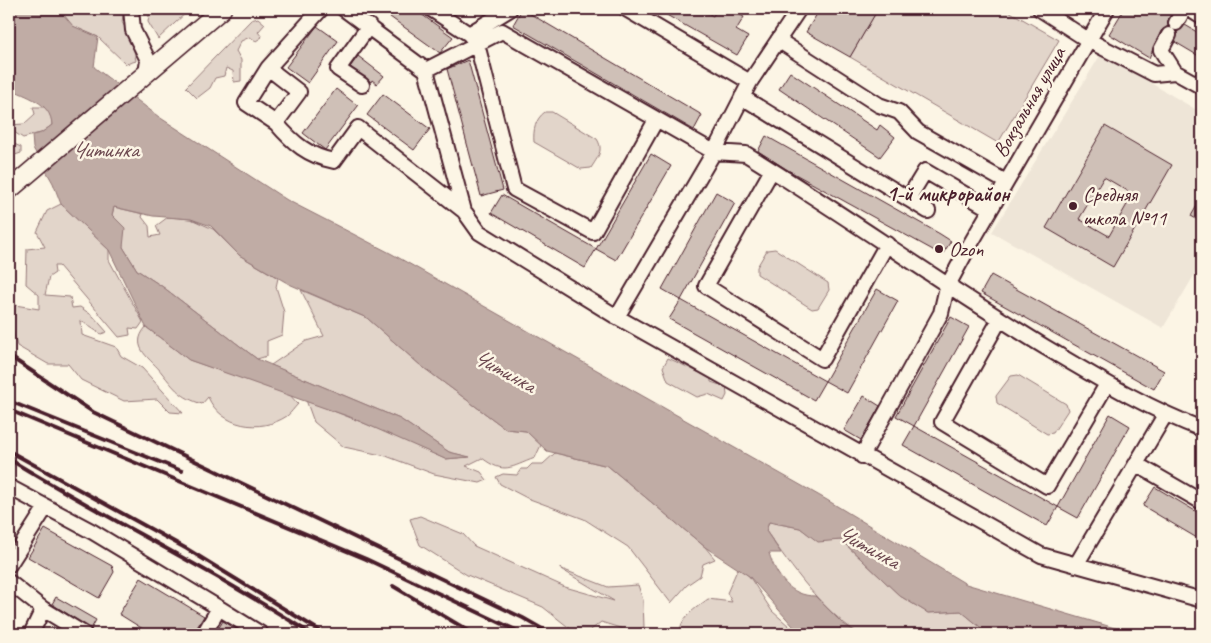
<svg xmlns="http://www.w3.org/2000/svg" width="1211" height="643" font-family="Caveat,sans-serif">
<rect width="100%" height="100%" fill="#fcf5e5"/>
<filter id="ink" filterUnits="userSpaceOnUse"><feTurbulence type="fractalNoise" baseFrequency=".02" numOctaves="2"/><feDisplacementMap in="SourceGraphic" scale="10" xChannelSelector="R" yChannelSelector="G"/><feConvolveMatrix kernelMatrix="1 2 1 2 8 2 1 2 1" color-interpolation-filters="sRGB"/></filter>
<g filter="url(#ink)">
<path fill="#eee5d7" d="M1101 54 1202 113V262L1163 328 992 232Z"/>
<path fill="#e2d5ca" stroke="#967a7a" d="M61 9H124L122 22 132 40 136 61 126 64 98 37 69 25Z
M150 9H190L158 39 148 22Z
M878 9H1005L1059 40 998 143 850 57Z
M258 18 265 24 258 32 262 37 256 41 250 37 241 41 236 51 241 60V81L234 82 233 71 226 68 224 76 215 78 210 88 197 98 186 87 251 20Z
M33 107H46L52 116V125L41 133 23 138 14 132 11 136 14 144 21 147V153L9 157V125L24 124 35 114Z
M545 112H552L597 139C604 150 598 157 591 168L581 169 534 142C533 131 535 119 545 112Z
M61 204 109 250V260L143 322 138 329 129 328 130 335 119 337 59 266H54L55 273 49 277 45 295 70 297 72 308 80 307 93 316 107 332 101 334 81 321 82 335 116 347 121 356 142 368 183 413 170 412 157 399 124 401 81 380 68 364H48L17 346 13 330 9 331V304L39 309V295L26 284 27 249 45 247 37 232 47 211Z
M114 207 143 214 142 217 149 226 150 237 160 235 156 226 168 217 191 219 213 229 239 255 278 278 276 287 284 312 282 335 267 341V356L257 359 163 287 137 270 123 247 112 215Z
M775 249 828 283 829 290 818 308 812 309 757 274V267L767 250Z
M301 290 367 318 420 365 506 429 526 431 541 445 535 458C510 467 505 475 482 458L466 466 481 472 487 480 480 483 434 474 386 456 344 447 314 422 306 400 391 434 445 459 468 457 449 452 400 419 271 365 306 341 324 336Z
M146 327 189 360 289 394 298 404C294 408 291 413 287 416 260 434 221 427 208 397L202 404C180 397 175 389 162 373 152 359 128 348 146 327Z
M668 358 698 372 703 370 711 375V382L726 387 727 395 724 401 708 394 697 397 668 381 663 367Z
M1018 375 1066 404 1068 410 1053 433 1047 434 997 403 996 396 1011 376Z
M555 453 608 466 705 547 715 559 703 564 700 576 687 585 671 603 628 547 584 519 527 498 500 484 496 477 503 474 517 475 521 469H527L532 464H543Z
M420 516 463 534 474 546 565 587 614 601 559 568 608 587 638 585 643 600 644 627 633 632 601 622 586 634H577L543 607 467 575 420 545 410 519Z
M769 522 800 528 818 541 841 540 900 596 928 613 961 611 985 631 986 634H859C820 608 793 569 766 531Z
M738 568 749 576 772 611 798 634H680C679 618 696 608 708 599L732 602 727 593Z"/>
<path fill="#c0aca5" stroke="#917474" d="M9 9H59L73 26 98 37 94 67 159 117 287 200 392 254 572 356 827 500 966 584 1135 634H1009L985 631 961 611 928 613 900 596 841 540 818 542 800 528 769 522 766 531 781 553H769C776 576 790 596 815 596L842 623 859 634H800L749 576 705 547 608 466 547 451 526 431 506 429 420 365 367 318 289 284 239 255 211 226 191 219 153 216 114 207 112 215 125 228 123 247 137 270 163 287 257 359 400 419 449 452 470 457 445 459 350 417 189 360 146 327 109 250 61 204 53 183 33 148 32 135 41 133 52 125C51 102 26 97 9 88Z"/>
<path fill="#cfc0b7" stroke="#4a1f2b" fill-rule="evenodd" d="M379 9H414L453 37 440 53Z
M522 9 702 115 694 130 513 25Z
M656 9H700L713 16 717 9H729L744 17 736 30 748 37 737 55Z
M820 9H878L850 57 806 32Z
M1124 9H1174L1168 19V26L1161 31 1149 58 1109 34Z
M1185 25 1202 35V58L1175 42 1177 32Z
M317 26 338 41 308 83 286 67Z
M358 56 384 76 377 84 372 80 371 82 350 67Z
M468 60 503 190 481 196 447 69Z
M790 72 877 130 880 125 895 137 880 157 779 89Z
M336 89 358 106 325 150 303 133Z
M383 94 430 129 414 150 367 115Z
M1105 126 1172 165 1113 267 1046 228ZM1104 177 1133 194 1109 236 1079 219Z
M766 136 940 234 951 241 942 255 786 169 758 151Z
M651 154 671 166 616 260 596 249Z
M716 192 735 203 681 300 662 289Z
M502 195 596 249 585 268 491 213Z
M1202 197V222L1191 216Z
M991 275 1164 371 1154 389 981 293Z
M877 289 898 301 847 393 825 381Z
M681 300 825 381 814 400 669 319Z
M951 317 969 327 914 426 896 416Z
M864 396 880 406 861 440 844 430Z
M1110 414 1130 426 1078 518 1058 507Z
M914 426 1058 507 1047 526 903 445Z
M1155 487 1202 515V541L1143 506Z
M45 529 112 566 114 572 99 598 28 557Z
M141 578 204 616 193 634H151L119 614Z
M56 597 96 620 91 629 52 604Z
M223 621 245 634H215Z"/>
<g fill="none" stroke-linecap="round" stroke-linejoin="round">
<g stroke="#4a1f2b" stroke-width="18">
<path id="minor" d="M131 9 133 30 148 60 146 74
M344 9 426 70 464 211 479 232 617 317 1041 555 1202 600
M431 9 469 34
M510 9 469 34 477 44 514 189 593 232 656 120
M1040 9 1088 40 1154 74 1175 72 1202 87
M1189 9 1202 17
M1176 23 1184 9
M1169 35 1161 50 1175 72
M778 40 879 105 899 112 918 132 1006 182
M268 68 246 103 276 123 299 92 268 68 321 9
M426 70 502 31 714 152 746 154C847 216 943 285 1045 347 1096 377 1146 408 1202 429
M750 82 799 9
M362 85 338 69 369 26
M742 97 928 211
M276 123C293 143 308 156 334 161L358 128 464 211
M772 170 706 286 822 359 887 244
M908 199 925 171 990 209
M617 317 714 152 750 82 626 9
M1000 319 942 422 1047 486 1107 384
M862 456 941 313 947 287 967 250 1107 9
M1136 464 1202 502
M9 487 93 532 219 608
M9 565 46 507
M1076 565 1165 415
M9 582 43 609
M31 634 43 609 84 634
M204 634 219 608 261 634"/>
</g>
<g stroke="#4a1f2b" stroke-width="21">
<path id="major" d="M9 190 222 9"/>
</g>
<use href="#minor" stroke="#fcf5e5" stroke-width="14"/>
<use href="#major" stroke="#fcf5e5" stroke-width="18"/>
<path stroke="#4a1f2b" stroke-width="4" d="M9 356 93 412 523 618 551 634
M9 401 182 471
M9 410 366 559 524 634
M9 451 187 549 325 634
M9 459C108 520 213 570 311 634
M393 586 474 634"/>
</g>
</g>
<g fill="#4a1f2b" stroke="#fcf5e5" stroke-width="2">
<circle cx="1073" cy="206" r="5"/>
<circle cx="939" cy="249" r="5"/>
</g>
<g text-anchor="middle" stroke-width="5" stroke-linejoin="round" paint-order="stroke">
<g font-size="21" fill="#4a1f2b" stroke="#fcf5e5">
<text transform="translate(1029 102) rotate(-60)" y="7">Вокзальная улица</text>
</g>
<g font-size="21" fill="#4a1f2b" stroke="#fcf5e5" text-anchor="start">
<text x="1083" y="201">Средняя<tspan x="1083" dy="24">школа №11</tspan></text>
<text x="949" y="256">Ozon</text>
</g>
<g font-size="22" font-style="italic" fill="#6d4950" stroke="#fcf5e5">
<text x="105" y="157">Читинка</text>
<text transform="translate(505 370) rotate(29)" y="8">Читинка</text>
<text transform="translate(869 546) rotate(29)" y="8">Читинка</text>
</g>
<g font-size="22" font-weight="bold" fill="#4a1f2b" stroke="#fcf5e5">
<text x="948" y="201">1-й микрорайон</text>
</g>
</g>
<rect width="1211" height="643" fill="none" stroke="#fcf5e5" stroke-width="30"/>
<rect x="15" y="15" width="1181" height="613" fill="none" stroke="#4a1f2b" stroke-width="2" filter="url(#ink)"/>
</svg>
